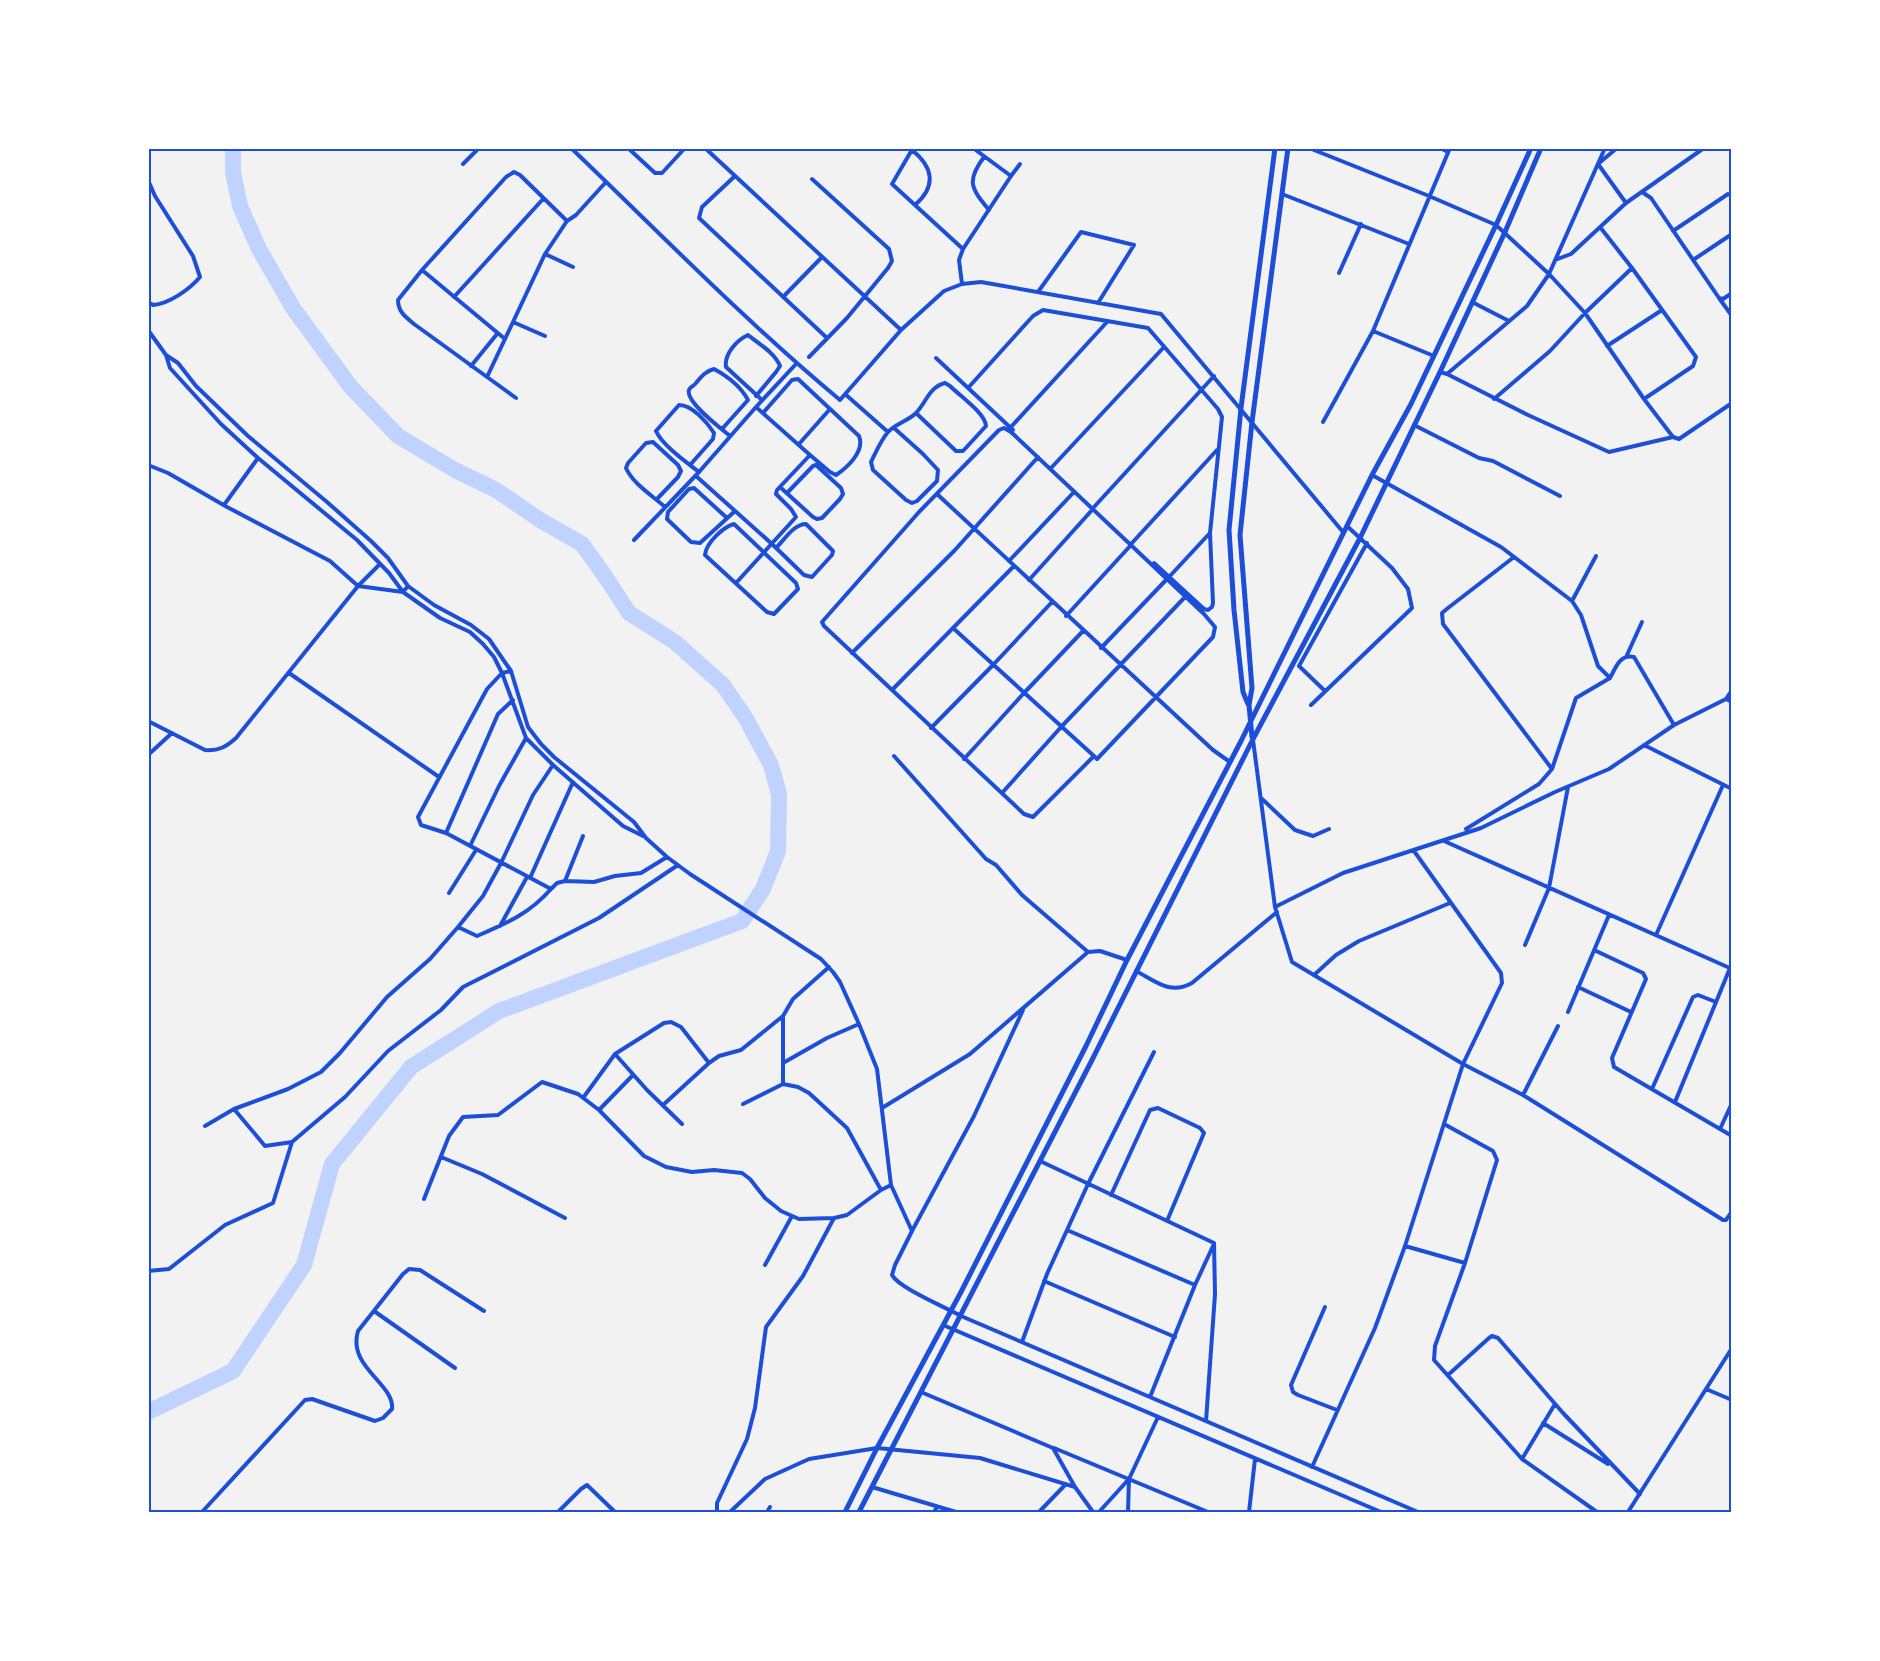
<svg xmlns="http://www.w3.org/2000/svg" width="1880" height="1661" font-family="'Roboto Serif',serif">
<rect width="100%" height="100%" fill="#f2f2f2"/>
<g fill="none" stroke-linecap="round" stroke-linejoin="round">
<path stroke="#bfd3fe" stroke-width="16" d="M148 1412 233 1371 304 1265 332 1164 411 1067 499 1011 742 921 763 889 778 851 779 794 771 765 745 717 723 685 675 642 629 613 605 576 582 544 540 520 496 490 455 470 398 436 350 386 293 308 259 249 240 206 233 172V148"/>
<path stroke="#1d4ed8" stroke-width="4" d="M571 148C660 233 746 322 840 400L901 330 944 291 962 284 981 282 1161 314 1343 532
M628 148 655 173H662L685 148
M705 148 901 330
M913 148 892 184 963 249
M1309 148 1429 196 1496 225 1549 274 1585 313 1644 399 1673 437
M1440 148 1448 152
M1617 148 1598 164 1626 203
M912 150C933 167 937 186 915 205
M984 157C966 181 971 188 989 210
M463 164 479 148
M735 176 702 207 699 218 827 338
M1011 176 1020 164
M148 180 155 196 193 256 200 277C190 289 169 304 153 305L148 302
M1642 192 1651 198 1719 298 1723 299 1732 293
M1282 194 1409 244
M1600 227 1632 268 1696 357 1693 366 1644 399
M1673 231 1728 194 1732 196
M545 254 567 221
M1555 260 1571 254 1626 203 1704 148
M1693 260 1732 234
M422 270 506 177 514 172 520 175 567 221 576 215 606 182
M1339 273 1361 224
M962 284 959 260 963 249 1011 176 973 148
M1038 292 1081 232 1134 245 1098 303
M454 297 543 199
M783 297 822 257
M1719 298 1732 316
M1472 302 1509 321
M513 322 545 254 573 267
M148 330 166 355 170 368 221 424 258 458 357 540 389 573 403 592 440 618 470 632 483 644 494 657 502 673 526 738 553 765 623 826 643 836
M1373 331 1434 356
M505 339 422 270 398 300C398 312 406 317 414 324L516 398
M1607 346 1662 310
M166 355 178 363 196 386 248 436 327 502 371 541 388 558 408 586 434 605 471 625 489 639 511 671 528 727 541 744 554 757 634 822 646 838 667 857 690 874 821 959 833 972 840 982 859 1024 877 1069 891 1185 912 1231 895 1265 892 1275C899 1288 945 1307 961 1316L1418 1512
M809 357 847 318 888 268 892 261 889 249 812 179
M936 358 1013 430
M471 366 497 334
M1440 372 1447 374 1527 306 1549 274 1605 148
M1447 374 1528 415 1609 452 1673 437 1679 439 1732 403
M487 377 513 322 545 336
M968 388 1033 316 1043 310 1148 328 1218 409 1222 417 1210 533 1213 603 1212 607 1208 610 1204 609 1154 563
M845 394 888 432
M756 396 776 372 780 366C775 353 759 344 748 335 737 340 724 354 726 367L762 400
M1494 399 1550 351 1585 313 1632 268
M763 413 792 380 798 379 859 436C865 451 848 467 836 475L830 472 810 455
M1323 422 1373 331 1450 148
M1414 425 1479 458 1493 461 1560 496
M894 428 923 454 938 470 937 481 917 501 912 503 906 500 873 470 871 462C876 452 881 440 888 432 895 424 908 421 916 413 926 403 929 387 945 383L950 386C960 396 985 413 986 426L963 451H956L916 413
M1010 428 1107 322
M722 429 748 400C741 387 727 376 714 369 706 371 702 376 696 383 694 386 690 387 689 390 685 402 722 429 730 436
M799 444 830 409
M148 465 168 473 227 507 330 561 358 586 403 592 408 586
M690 465 713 439 714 433C707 422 692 405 679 405L656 431C662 445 686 462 699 472
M1052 467 1164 347
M1372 475 1501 547 1572 601 1581 615 1598 666 1610 678C1616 667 1620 654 1634 657L1674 725
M696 476 772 544 804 575 812 577 832 555 833 551 806 524C794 524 785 539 776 548
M780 487 813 517 817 519 822 518 840 499 843 494 841 488 816 465 813 466 787 493
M937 494 1213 750 1230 762
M657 499 678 477 681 471 678 465 653 442 646 443 628 463 626 468C633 484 653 496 665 507
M224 505 258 458
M1094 507 1214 376
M727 518 694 488 689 489 668 512 667 519 691 542 700 543 735 511
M734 524 796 583 798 589 774 614 767 612 705 555C706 543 723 527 734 524Z
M634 540 699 472 756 407 796 364
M1132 543 1217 450
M1514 557 1448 608 1442 613 1443 624 1552 769
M1009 561 1074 492
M1169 577 1209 534
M1029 580 1093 509
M736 583 796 517 791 509 776 494 777 490 810 455 756 407
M1572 601 1596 556
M1066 616 1131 545
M953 628 1094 756 1097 759 1213 637 1215 627 1204 614 1011 432 1004 428 999 430 919 512 822 622 824 626 1024 814 1033 817 1094 756
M1101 648 1167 579
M852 653 955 550 1038 457
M1627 655 1642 622
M511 671 502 673 487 689 418 817 421 825 446 833 551 889 557 883 565 881 594 882 615 876 641 873 667 857
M289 673 439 777
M892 690 1014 566
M1325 691 1299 666 1367 543
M1726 699 1732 702
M1311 705 1412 608 1408 589 1392 568 1347 526
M148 721 205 750C219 751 226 747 236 738L358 586 380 564
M931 728 993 665 1052 602
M1253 740 1275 907 1292 962 1463 1064 1523 1095 1723 1220H1726L1732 1211
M1644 745 1732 789
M148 755 172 733
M894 756 986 859 996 865 1022 895 1088 952
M964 759 1024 693 1083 631
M1002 793 1062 726 1186 596
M1261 798 1295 830 1313 836 1329 829
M1466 829 1539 784 1552 769 1576 698 1610 678
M446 833 498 714 513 700
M1444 841 1732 969
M470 846 499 786 526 738
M530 878 573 782
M565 881 583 836
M449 893 476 850
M1275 907 1343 873 1481 828 1555 792 1609 769 1674 725 1726 699 1732 690
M500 926 527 877
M458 927 477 936C507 923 529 914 551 889
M1656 935 1723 785
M1525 945 1549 888 1568 787
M1594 950 1643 973 1646 979 1612 1058 1614 1067 1732 1136
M829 967 793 999 783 1016V1084L798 1087 809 1093 847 1128 881 1190
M1136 971C1157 982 1170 995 1192 983L1277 912
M1314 975 1336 955 1359 941 1450 903
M1578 987 1631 1012
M1568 1012 1609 915
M615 1054 647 1090 682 1124
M783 1063 827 1038 859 1024
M1652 1089 1693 997 1698 995 1716 1002
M1523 1095 1558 1026
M583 1098 615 1054 664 1023 671 1022 681 1027 709 1063 719 1056 741 1050 783 1016
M1675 1102 1730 968
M743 1104 783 1084
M663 1105 709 1063
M882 1108 970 1054 1088 952 1100 951 1127 960
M234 1109 265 1146 292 1142
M599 1110 633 1075
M1444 1124 1493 1151 1497 1160 1465 1263 1435 1346 1434 1360 1522 1459
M205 1126 234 1109 288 1089 321 1072 340 1053 387 997 430 959 458 927 483 896 501 863 533 795 553 765
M1720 1129 1732 1103
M441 1157 482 1174 565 1218
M1040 1161 1214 1243
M1111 1195 1150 1110 1158 1108 1200 1128 1204 1133 1167 1221
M424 1199 449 1136 463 1117 498 1115 542 1082 578 1094 599 1110 644 1156 666 1167 692 1172 714 1170 742 1173 750 1179 765 1198 781 1211 799 1219 834 1218 847 1215 881 1190 891 1185
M1067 1230 1195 1285
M912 1231 974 1116 1023 1010
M1405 1246 1465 1263
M765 1265 792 1216
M148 1271 169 1269 225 1225 273 1203 292 1142 345 1097 388 1051 441 1010 463 987 599 918 678 865
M1044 1281 1175 1337
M1325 1307 1291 1385 1293 1392 1298 1395 1337 1410
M374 1311 455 1368
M943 1325 1381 1512
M1022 1342 1047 1274 1088 1184 1154 1052
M1448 1375 1489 1338 1492 1336 1498 1338 1563 1413 1640 1494
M1706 1389 1732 1400
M921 1392 1053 1448 1075 1487 1093 1512
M1150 1397 1195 1285 1213 1246
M1555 1404 1522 1459 1597 1512
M1206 1421 1215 1294 1214 1243
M1543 1423 1608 1464
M1054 1448 1208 1512
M1312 1467 1375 1328 1405 1246 1463 1064 1502 983 1501 973 1414 851
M872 1487 956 1512
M202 1512 305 1400 312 1399 375 1421 383 1418 392 1409C395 1384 347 1367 358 1331L403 1274 409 1269 420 1270 484 1311
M558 1512 581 1489 587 1485 615 1512
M717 1512V1503L747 1439 755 1408 766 1327 803 1276 834 1218
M730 1512 765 1479 809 1459 877 1448 980 1458 1075 1487
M767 1512 770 1507
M934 1512 937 1507
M1039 1512 1066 1484
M1099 1512 1128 1480
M1128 1512 1129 1479 1158 1417
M1249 1512 1255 1459
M1628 1512 1732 1348"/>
<path stroke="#1d4ed8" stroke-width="5" d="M1248 704 1243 692 1234 610 1229 530 1241 408 1275 148
M1252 737 1249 705 1252 688 1240 535 1252 422 1288 148
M845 1512 877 1448 961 1292 1086 1046 1127 960 1241 741 1372 475 1411 404 1496 225 1531 148
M859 1512 1092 1060 1253 739 1360 538 1440 372 1505 232 1541 148"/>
</g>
<rect width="1880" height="1661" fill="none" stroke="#ffffff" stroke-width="300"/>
<rect x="150" y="150" width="1580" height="1361" fill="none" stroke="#1d4ed8" stroke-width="2"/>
</svg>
